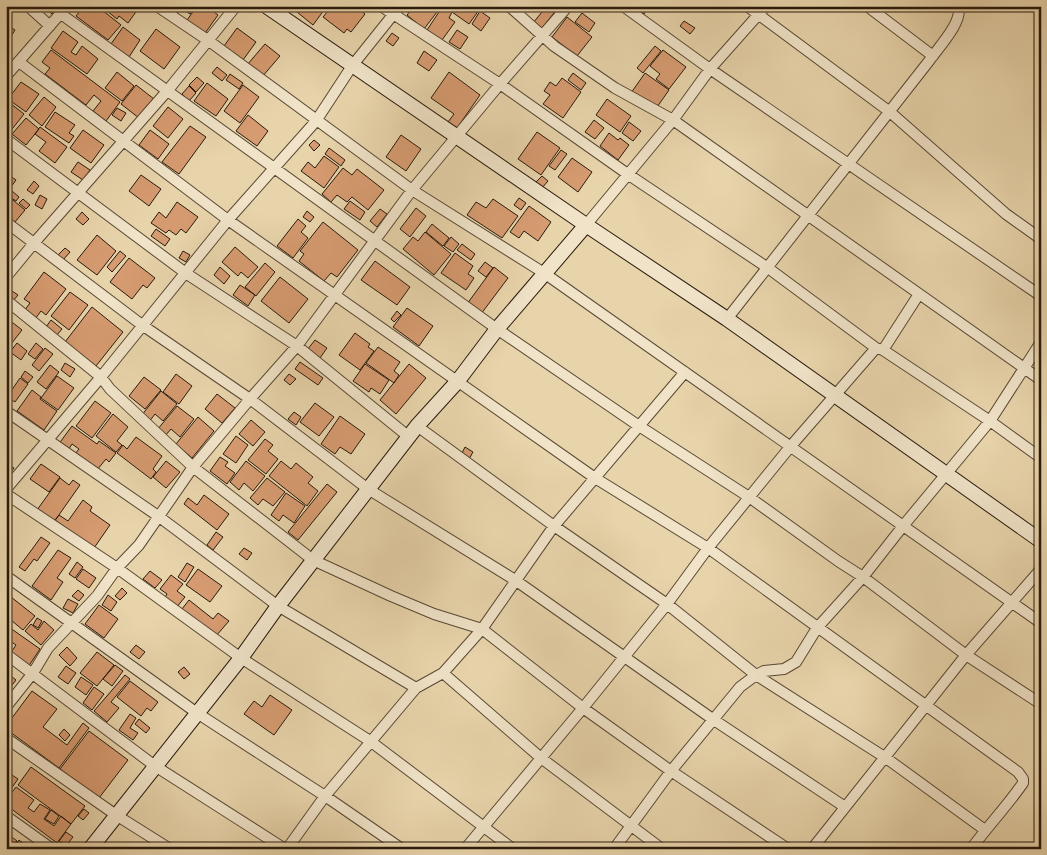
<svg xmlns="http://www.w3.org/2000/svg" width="1047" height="855" font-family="'IM FELL French Canon',serif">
<rect width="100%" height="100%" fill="#e8d4ab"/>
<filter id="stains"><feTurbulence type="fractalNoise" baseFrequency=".004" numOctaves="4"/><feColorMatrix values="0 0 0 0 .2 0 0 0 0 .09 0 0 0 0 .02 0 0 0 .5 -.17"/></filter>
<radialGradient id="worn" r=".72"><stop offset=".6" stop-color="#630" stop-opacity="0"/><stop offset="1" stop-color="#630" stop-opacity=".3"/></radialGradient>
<path fill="#d69b70" stroke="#281a0c" d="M43 6H58L52 14Z
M84 6H97L121 25 108 40 76 16Z
M111 6H134L138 9 128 23 119 16 117 19 107 11Z
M156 6H182L174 18Z
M186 6H195L190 14 184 10Z
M197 6H210L209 8 218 15 203 36 185 23Z
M294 6H327L313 25 292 8Z
M332 6H355L365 14 351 32 347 29 344 33 323 17Z
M414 6H429L437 12 424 29 407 15Z
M443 6H474L479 10 469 24 452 12 449 18 455 22 442 40 427 30Z
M633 6H645L648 8 644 14Z
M546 7 554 13 541 29 533 23Z
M480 11 490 18 481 31 472 24Z
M582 13 595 23 589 32 575 22Z
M567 17 592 37 577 56 552 37Z
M684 21 695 28 690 34 680 26Z
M6 24 15 30 10 38 6 36Z
M123 27 140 40 129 57 111 44Z
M237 28 256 42 243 60 224 46Z
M156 29 180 47 164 69 140 51Z
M457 30 468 37 460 49 449 42Z
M63 31 78 42 71 52 76 55 82 46 98 59 87 74 51 48Z
M392 33 399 38 393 46 386 41Z
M265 44 280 56 262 77 247 65Z
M655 46 661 51 643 73 637 68Z
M51 50 120 102 106 121 93 111 101 101 94 95 86 105 45 74 50 68 42 62Z
M663 50 686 67 669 89 656 79 660 74 650 66Z
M424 51 437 60 429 71 417 63Z
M217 67 227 75 222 81 212 73Z
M117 72 134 86 122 101 105 88Z
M449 72 480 95 457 128 448 122 454 114 431 98Z
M573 73 586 83 581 90 568 80Z
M645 73 669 90 655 110 631 93Z
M230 74 243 83 239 89 226 80Z
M197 77 204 83 196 92 189 85Z
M562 78 581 92 563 118 543 104 550 95 544 91 550 82 556 86Z
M21 82 39 94 26 112 8 99Z
M207 83 228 99 216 116 194 101Z
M136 85 154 99 139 118 121 104Z
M243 85 259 97 240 123 224 111Z
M189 86 196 93 189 101 182 94Z
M44 97 56 107 42 126 29 115Z
M607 99 631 116 620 132 596 115Z
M6 100 24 114 9 133 6 130Z
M168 107 183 119 168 138 153 126Z
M117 108 126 113 121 121 112 115Z
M55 112 75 125 69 133 74 136 69 143 45 127Z
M248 115 268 131 257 146 236 131Z
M26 118 39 129 26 145 12 134Z
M594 120 604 128 595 139 585 132Z
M629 122 641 131 633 141 622 133Z
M190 126 206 137 179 174 162 162Z
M40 127 67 147 55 163 39 151 46 142 35 134Z
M83 130 104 145 91 163 70 148Z
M150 130 169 144 158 159 139 145Z
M537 132 560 148 541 175 518 159Z
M609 133 618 140 620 138 629 145 618 160 600 146Z
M401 135 421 149 406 171 386 157Z
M314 140 320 145 314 151 309 145Z
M329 148 345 160 341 166 325 154Z
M561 150 567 154 555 170 549 166Z
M324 156 339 167 324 188 301 171 308 162 315 168Z
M572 158 592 172 578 192 558 177Z
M78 162 90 170 83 180 71 172Z
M343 168 352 175 357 169 384 190 368 210 352 197 347 202 337 195 331 202 322 194Z
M6 173 16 180 6 194Z
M141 175 161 189 149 206 129 191Z
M542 176 548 181 542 188 535 183Z
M34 181 39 186 33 194 27 190Z
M12 191 19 197 16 201 8 196Z
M40 195 47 199 42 209 35 205Z
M8 196 25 210 15 222 6 215Z
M519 198 526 203 521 210 514 205Z
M23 199 30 205 26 209 19 203Z
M493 199 518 216 502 238 467 215 476 202 486 208Z
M350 201 365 212 360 220 344 209Z
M177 202 198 217 186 233 181 229 176 235 169 230 166 233 151 223 159 212 166 218Z
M529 206 551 222 538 241 524 231 519 238 510 232Z
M416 208 426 216 410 237 400 229Z
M380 209 387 214 377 227 370 221Z
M307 211 314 217 310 222 303 217Z
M82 212 89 219 83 225 76 219Z
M298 219 306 226 301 232 308 238 293 258 277 246Z
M323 222 358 250 337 277 331 273 324 281 299 261 304 254 300 251Z
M432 224 449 238 443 246 426 232Z
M156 229 170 239 165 246 151 236Z
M425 232 451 254 434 275 403 249 413 237 418 241Z
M97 235 116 251 97 275 77 260Z
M451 237 459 244 453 252 444 246Z
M462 244 475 254 471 260 457 250Z
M235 247 258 267 248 278 241 272 238 276 222 262Z
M65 248 70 252 63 260 58 255Z
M120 251 126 256 112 272 107 267Z
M183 251 190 255 186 262 179 258Z
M455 253 473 266 468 274 474 278 466 290 441 273Z
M129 258 155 278 147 288 143 285 132 299 110 282Z
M375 261 410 287 397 305 361 280Z
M485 262 493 268 486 277 478 271Z
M265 263 275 272 256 296 245 287Z
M220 267 230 276 224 284 214 275Z
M494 267 508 278 481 314 467 304Z
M44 272 66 289 46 315 41 311 35 319 24 311 30 303 24 299Z
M280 277 308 299 289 323 261 301Z
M240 285 255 295 248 306 233 295Z
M9 289 18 295 13 301 6 296V292Z
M70 292 88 305 69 330 51 316Z
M92 307 123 332 96 366 65 342Z
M407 308 433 326 419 346 393 327Z
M397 311 401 315 394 322 391 319Z
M8 319 22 330 8 348 6 347V321Z
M51 320 62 329 57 335 46 327Z
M355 333 370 344 368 347 374 351 360 370 339 355Z
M315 340 327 348 320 358 307 350Z
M17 343 27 351 21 360 10 352Z
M36 343 43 349 35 359 28 354Z
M378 347 400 362 394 371 399 375 394 383 366 363Z
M45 348 53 354 39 371 32 365Z
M300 362 323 378 318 385 295 369Z
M65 363 75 369 70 377 61 370Z
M365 364 389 380 380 394 371 388 369 392 353 381Z
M409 364 426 378 396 414 380 400Z
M50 365 59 372 46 389 37 382Z
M25 371 33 377 28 383 21 377Z
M176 374 192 386 179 404 163 392Z
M289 374 296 379 290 385 284 380Z
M57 376 74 388 58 410 41 398Z
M144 377 161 390 145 409 129 396Z
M20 378 28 384 15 402 7 397Z
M32 390 41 397 40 399 57 411 44 430 17 411Z
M161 391 177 404 163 421 155 414 149 422 141 416Z
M217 394 235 408 222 423 205 409Z
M95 401 111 413 92 438 76 426Z
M315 403 334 417 319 436 300 422Z
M177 406 194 419 180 437 171 429 165 436 157 430Z
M294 412 301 417 296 425 288 419Z
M113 414 128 427 117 441 122 445 116 452 96 436Z
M340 416 365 434 351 454 340 447 335 454 321 444Z
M198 417 214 431 192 458 176 444Z
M251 420 265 432 253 446 239 434Z
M72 426 97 444 99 441 116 453 109 462 106 459 97 470 75 454 79 449 72 444 67 452 58 445Z
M236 436 248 445 236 463 223 454Z
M136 437 162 456 153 469 156 472 151 479 117 453 123 445 127 449Z
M265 439 273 445 268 451 278 459 266 474 248 460Z
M465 447 473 452 469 459 461 455Z
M220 457 228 462 225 466 235 473 227 484 210 471Z
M166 461 180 472 166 488 153 477Z
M246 461 265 476 253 491 244 483 239 490 230 482Z
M281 461 291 469 296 463 313 477 308 483 318 491 307 506 269 476Z
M6 463 14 468 6 479Z
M41 464 60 477 49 492 30 479Z
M60 478 69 485 73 480 80 485 54 522 37 510Z
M267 478 285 492 273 506 263 499 258 505 250 498Z
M327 484 337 492 298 540 288 532Z
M286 493 305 506 294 523 283 515 279 521 271 515Z
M204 495 229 514 217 530 184 504 188 498 197 505Z
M83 500 92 507 90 511 110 525 94 548 55 520 59 515 68 521Z
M216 532 223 537 213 550 207 545Z
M41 537 50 543 37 561 34 559 25 571 19 567Z
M244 548 252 553 247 560 239 554Z
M58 550 71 558 57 578 63 582 51 600 32 586Z
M77 562 83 567 75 578 69 574Z
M187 563 194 567 185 582 178 577Z
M83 569 96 578 89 588 76 579Z
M198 569 222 586 210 602 186 585Z
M150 571 162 580 155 588 143 579Z
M171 575 183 584 177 591 185 597 176 608 164 599 167 594 160 589Z
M122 588 127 593 120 600 115 596Z
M78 590 84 595 79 601 72 596Z
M6 593 35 616 23 630 6 616Z
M108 595 117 602 111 611 102 605Z
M68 599 78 604 73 613 63 608Z
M189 600 213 619 218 613 229 621 216 636 182 609Z
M99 605 118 619 104 638 85 624Z
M37 618 42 621 38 628 33 625Z
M44 621 54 630 41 645 25 631 31 624 38 630Z
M6 625 40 649 28 667 10 654 16 645 10 641 6 646Z
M136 645 145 652 139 659 130 652Z
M67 647 77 658 70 666 59 655Z
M97 652 114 665 97 686 80 673Z
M115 665 123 671 112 686 103 679Z
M66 666 76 673 68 684 58 677Z
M184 667 190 674 184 679 178 672Z
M6 672 16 680 6 693Z
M125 675 130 679 111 702 119 708 107 722 94 711Z
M81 677 93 685 86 695 75 687Z
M130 681 158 702 151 711 147 708 141 716 117 697Z
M94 687 104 694 92 710 83 703Z
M32 691 57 709 43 727 67 745 83 723 89 728 59 768 6 729V726Z
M270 695 292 710 274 735 244 714 254 701 262 707Z
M130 714 136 718 130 728 138 733 133 740 119 730Z
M139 719 150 728 146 733 135 724Z
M64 729 70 735 65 741 59 735Z
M89 731 128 760 99 798 60 769Z
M31 767 85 806 71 824 18 785Z
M6 771 18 779 6 796Z
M16 787 34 800 28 808 34 812 40 804 50 810 44 819 54 826 61 816 71 824 57 843 6 805V800Z
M84 809 89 813 83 820 78 816Z
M51 810 59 816 54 824 45 819Z
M66 832 73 837 66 846 59 841Z
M8 834 17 841 10 849H6V836Z
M19 840 30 849H12Z"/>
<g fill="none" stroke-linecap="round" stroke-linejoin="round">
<g stroke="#584834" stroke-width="12">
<path id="street" d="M28 6 50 26
M157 6 209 41 412 190 544 273 1041 623
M381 6 500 84 629 175 768 268 876 348 883 350 990 421 1041 458
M509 6 554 46 615 88 673 120 1041 380
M623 6 710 69 1041 296
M747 6 890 112 1006 214 1041 239
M867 6 933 56
M61 14 497 329 639 426 749 497 838 561 863 577 966 655 1041 704
M19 62 228 220 595 478 708 548 1018 772 1023 779V783C1007 806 988 826 971 849
M6 76 67 6
M6 139 187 274 297 346 409 437
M6 222 142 325 250 399 368 489 515 580 714 720 845 807
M586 225 673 120 710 69 766 6
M6 277 34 243 168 90 236 6
M6 300 101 377 110 389 193 467 313 560 391 596 434 614 482 629 583 708 671 771 788 849
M727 319 929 61C938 48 964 21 958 6
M883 350 919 294
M6 411 158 516 278 606 416 688
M417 426 554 526 667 604 756 675 886 758 985 830
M6 489 101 377 228 220 316 121 352 66 400 6
M6 494 117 568 241 658 370 741 513 849
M6 576 197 713 325 796 402 849
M6 654 155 766 285 849
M443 673 541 758 662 849
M6 707 33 673 48 648 97 596 117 568 139 545 193 467 250 399 297 346 412 190 500 84 568 6
M6 738 116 815 170 849
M6 816 52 849
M287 849 325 796 416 688 443 673 482 629 554 526 685 372
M465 849 583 708 667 604 708 548 790 447 876 348
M614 849 671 771 740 687 756 675 764 671 784 669 796 662 817 628 863 577 903 526 990 421 1041 342
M812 849 966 655 1041 569"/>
</g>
<g stroke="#281a0c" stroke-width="16">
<path id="secondary" d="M266 6 586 225 727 319 1041 541
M90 849 241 658 278 606 417 426 457 382 497 329 586 225"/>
</g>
<use href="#street" stroke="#f0e3c8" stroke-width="10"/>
<use href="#secondary" stroke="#f0e3c8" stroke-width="14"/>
</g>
<rect width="1047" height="855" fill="none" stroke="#e8d4ab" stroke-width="25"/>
<rect x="8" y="8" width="1032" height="840" fill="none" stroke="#281a0c" stroke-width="2.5"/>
<rect x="12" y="12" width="1022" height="830" fill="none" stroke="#281a0c"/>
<rect width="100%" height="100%" filter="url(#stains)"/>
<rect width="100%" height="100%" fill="url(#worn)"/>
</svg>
